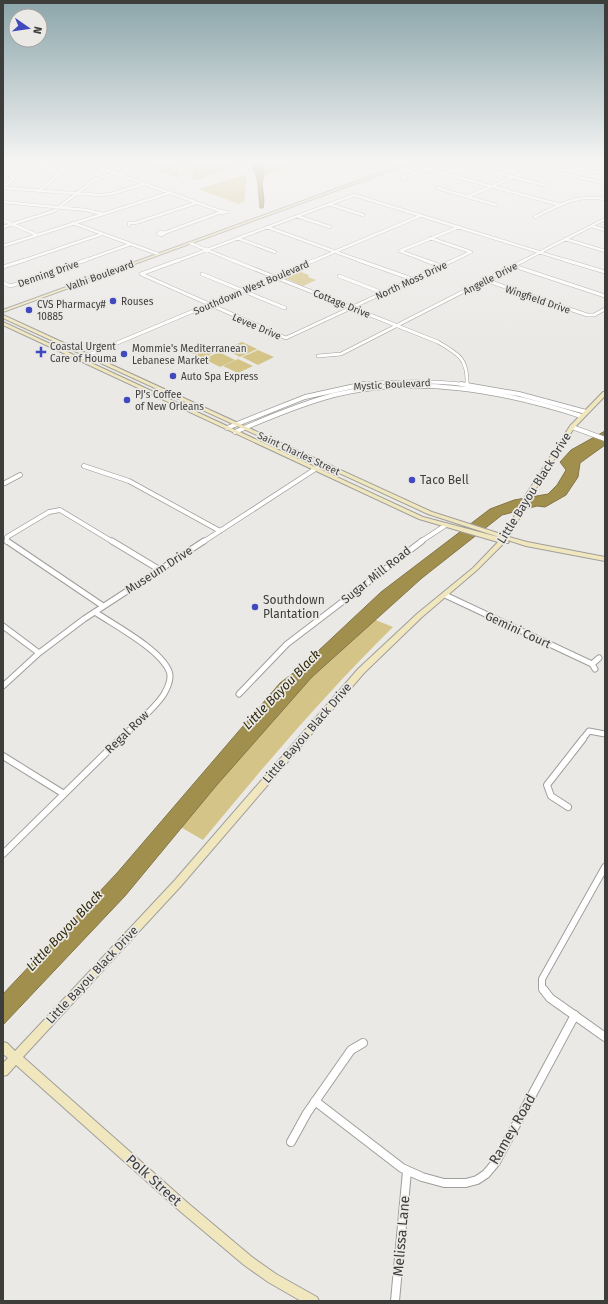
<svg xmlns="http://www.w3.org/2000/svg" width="608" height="1304" font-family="'Fira Sans',sans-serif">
<rect width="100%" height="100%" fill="#eae9e6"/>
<path fill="#d5c487" d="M133 162H179V178Z
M194 162H230V169L195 180H192Z
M263 162H289L297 164 264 176Z
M247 174 244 202 239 204 198 189Z
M296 270 309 275 308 277 316 280 303 286 280 276Z
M242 342 257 349 240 357 225 349Z
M204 345 218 351 203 358 189 352Z
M258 350 274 357 258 365 242 357Z
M219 352 235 360 220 367 204 359Z
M238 359 253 366 238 373 223 366Z
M373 619 393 627C325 694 263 767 203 840L177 825 297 690Z"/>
<path fill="#a18f4d" stroke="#837648" d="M254 162H263L264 176 262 182 264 201 263 208H260C258 196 260 175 251 167L255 166Z
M605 431V445L580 463 578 477 566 495 545 507 537 506 502 515 422 578 312 677 216 786 125 896 3 1025V994L117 873 280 683 301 667 381 592 490 509 514 500 548 494 557 485 566 470 560 462 571 450Z"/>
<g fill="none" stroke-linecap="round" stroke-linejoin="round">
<g stroke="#9f9e9b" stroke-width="3.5">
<path id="street-far5" d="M31 162 59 174 39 191
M84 162 220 211 227 212 220 213
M340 162 352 165 362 162
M402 162 560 205
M507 162 605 183
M550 162 605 174
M3 169 32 162
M583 169 596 162
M485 170 544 185
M3 171 14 178 3 188
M402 178 446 162
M3 188 100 195 111 194 144 184
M437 188 496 205
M467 197 523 173
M3 202 86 210 103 214
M329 204 363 215
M297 216 330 227
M535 217C560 205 576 194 605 199
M3 220 37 235
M73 223 158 254
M129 225V223H135L196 203
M591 226 605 230
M3 227 54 211 94 180 115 173
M267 227 361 261
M160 232 165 233 162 235 158 234Z
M164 233 221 212
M237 238 275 252
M430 238 471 252
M565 239 605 251
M190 243 234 261
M3 246 169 193
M400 251 459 227
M400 251 427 261
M22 261 102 234
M83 261 131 244
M177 261 354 195 568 261
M313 261 422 215
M452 261 471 252
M523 261 605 219"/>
</g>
<g stroke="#9f9e9b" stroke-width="4">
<path id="street-far4" d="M179 260 141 274 286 338 454 260
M232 260 438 342C459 354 468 359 467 385
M358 260 412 279
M424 260 441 266
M565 260 605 272
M514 266 605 296
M3 267 25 260
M202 274 285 308
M339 276 383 293
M485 280 587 315H594L605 309
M3 283 10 286 14 285 86 260
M318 356 341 354 525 260
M79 359 315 260
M355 385C393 381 430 380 468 385"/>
</g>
<g stroke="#9f9e9b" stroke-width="5.5">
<path id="street-far3" d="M461 384 519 394 586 412
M467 387V384
M572 427 605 439
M227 428 305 397 364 384
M235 432C267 418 300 404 334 395 418 375 500 390 581 416
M84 466 129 481 220 531
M3 484 20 475
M7 542V537L49 512 60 510 113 542
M203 542 323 464
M420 542 446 525"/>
</g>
<g stroke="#9f9e9b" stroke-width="7">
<path id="street-far2" d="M7 541 103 606
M112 541 160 570
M445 595 592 664
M95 612C114 625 160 649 169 671 172 678 168 687 164 694 154 710 133 726 119 740
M3 626 39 653
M595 669 592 664 599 658
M3 686 39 653 84 619 204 541
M239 694 287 644 422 541
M582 740 589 731 605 734"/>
</g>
<g stroke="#9f9e9b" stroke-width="8">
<path id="street-far1" d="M3 756 64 794
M568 807 551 796 547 785 583 739
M3 854 120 739
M544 990 542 987V979L605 867"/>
</g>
<g stroke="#9f9e9b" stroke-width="10">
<path id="street" d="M543 989 550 998 605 1037
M315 1101 402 1168 422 1177 444 1183H466L477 1180 486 1174 496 1162 575 1015
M291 1142 307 1113 351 1050 363 1043
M395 1301 407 1171"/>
</g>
<g stroke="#9f9e9b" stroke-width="2">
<path id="secondary" d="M410 162H414L3 312V310Z
M3 315 432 512 504 535 527 493 570 426 603 392H605V396L574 428 533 493 509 537 527 542 605 557V561L526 546 507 540 509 542 508 543H504L477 570 422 617 364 673 181 886 23 1057 189 1204 252 1257 276 1274 317 1297 319 1301H301L268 1282 244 1265 181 1212 16 1065 7 1075 3 1076V1063L8 1058 3 1054V1042L7 1043 15 1051 175 880 358 669 418 613 473 568 498 542 419 519 3 325V322L423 517 502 538 428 514 3 318Z"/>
</g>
<use href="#street-far5" stroke="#fff" stroke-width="2.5"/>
<use href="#street-far4" stroke="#fff" stroke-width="3"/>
<use href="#street-far3" stroke="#fff" stroke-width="4"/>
<use href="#street-far2" stroke="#fff" stroke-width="5"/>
<use href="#street-far1" stroke="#fff" stroke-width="6"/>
<use href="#street" stroke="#fff" stroke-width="8"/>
<use href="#secondary" fill="#f1e7be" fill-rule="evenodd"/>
</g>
<linearGradient id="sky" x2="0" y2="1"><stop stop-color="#8ba5aa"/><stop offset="0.47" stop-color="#f6f5f4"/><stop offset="1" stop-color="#f6f5f4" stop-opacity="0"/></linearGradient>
<rect width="608" height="344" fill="url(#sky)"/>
<g fill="#4149be" stroke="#eae9e6" stroke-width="1.5">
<circle cx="113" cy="301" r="4"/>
<circle cx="29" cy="310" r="4"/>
<path d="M39 346h4v4h4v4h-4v4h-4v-4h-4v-4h4z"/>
<circle cx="124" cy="354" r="4"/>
<circle cx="173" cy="376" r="4"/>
<circle cx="127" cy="400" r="4"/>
<circle cx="412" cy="480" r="4"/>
<circle cx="255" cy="607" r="4"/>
</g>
<g text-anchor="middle" stroke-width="3.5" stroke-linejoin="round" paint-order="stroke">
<g font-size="10" fill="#3d3d3c" stroke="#eae9e6">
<text transform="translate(48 273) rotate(-19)" y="4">Denning Drive</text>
<text transform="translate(100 275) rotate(-20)" y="4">Valhi Boulevard</text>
<text transform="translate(490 278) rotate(-27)" y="4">Angelle Drive</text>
<text transform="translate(411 280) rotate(-25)" y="4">North Moss Drive</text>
<text transform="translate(251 287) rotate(-23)" y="4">Southdown West Boulevard</text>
<text transform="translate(538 299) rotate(19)" y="4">Wingfield Drive</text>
<text transform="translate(342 303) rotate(22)" y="4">Cottage Drive</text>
<text transform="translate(257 326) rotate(23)" y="4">Levee Drive</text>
<text transform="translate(392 384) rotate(-3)" y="4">Mystic Boulevard</text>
<text transform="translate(299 453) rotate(25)" y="4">Saint Charles Street</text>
</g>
<g font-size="10" fill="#3d3d3c" stroke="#eae9e6" text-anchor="start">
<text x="121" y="305">Rouses</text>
<text x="37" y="308">CVS Pharmacy#<tspan x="37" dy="12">10885</tspan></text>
<text x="50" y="350">Coastal Urgent<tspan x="50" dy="12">Care of Houma</tspan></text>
<text x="132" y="352">Mommie's Mediterranean<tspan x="132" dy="12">Lebanese Market</tspan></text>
<text x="181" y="380">Auto Spa Express</text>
<text x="135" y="398">PJ's Coffee<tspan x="135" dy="12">of New Orleans</tspan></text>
</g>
<g font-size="12" fill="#3d3d3c" stroke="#eae9e6" text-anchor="start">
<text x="420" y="484">Taco Bell</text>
<text x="263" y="604">Southdown<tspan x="263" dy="14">Plantation</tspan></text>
</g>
<g font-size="12" fill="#3d3d3c" stroke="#eae9e6">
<text transform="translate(534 488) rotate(-58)" y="4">Little Bayou Black Drive</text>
<text transform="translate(159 570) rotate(-33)" y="4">Museum Drive</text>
<text transform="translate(376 575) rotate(-38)" y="4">Sugar Mill Road</text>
<text transform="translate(518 630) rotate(25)" y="4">Gemini Court</text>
<text transform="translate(127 732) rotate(-44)" y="4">Regal Row</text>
<text transform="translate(307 733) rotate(-49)" y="4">Little Bayou Black Drive</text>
<text transform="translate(92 975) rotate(-47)" y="4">Little Bayou Black Drive</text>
</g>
<g font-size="13" font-style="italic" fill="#31290b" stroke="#eae9e6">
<text transform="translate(281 689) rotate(-46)" y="5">Little Bayou Black</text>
<text transform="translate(64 930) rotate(-47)" y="5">Little Bayou Black</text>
</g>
<g font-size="14" fill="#3d3d3c" stroke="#eae9e6">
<text transform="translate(512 1129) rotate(-60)" y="5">Ramey Road</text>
<text transform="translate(154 1180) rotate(42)" y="5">Polk Street</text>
<text transform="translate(401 1236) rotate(-85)" y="5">Melissa Lane</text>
</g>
</g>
<rect width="608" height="1304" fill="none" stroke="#3d3d3c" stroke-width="8"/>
<g transform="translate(28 28) rotate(103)"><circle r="19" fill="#eae9e6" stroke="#a5a4a2"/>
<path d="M0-3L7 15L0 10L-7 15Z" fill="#4149be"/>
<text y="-6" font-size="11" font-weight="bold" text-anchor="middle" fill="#3d3d3c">N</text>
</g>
</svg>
